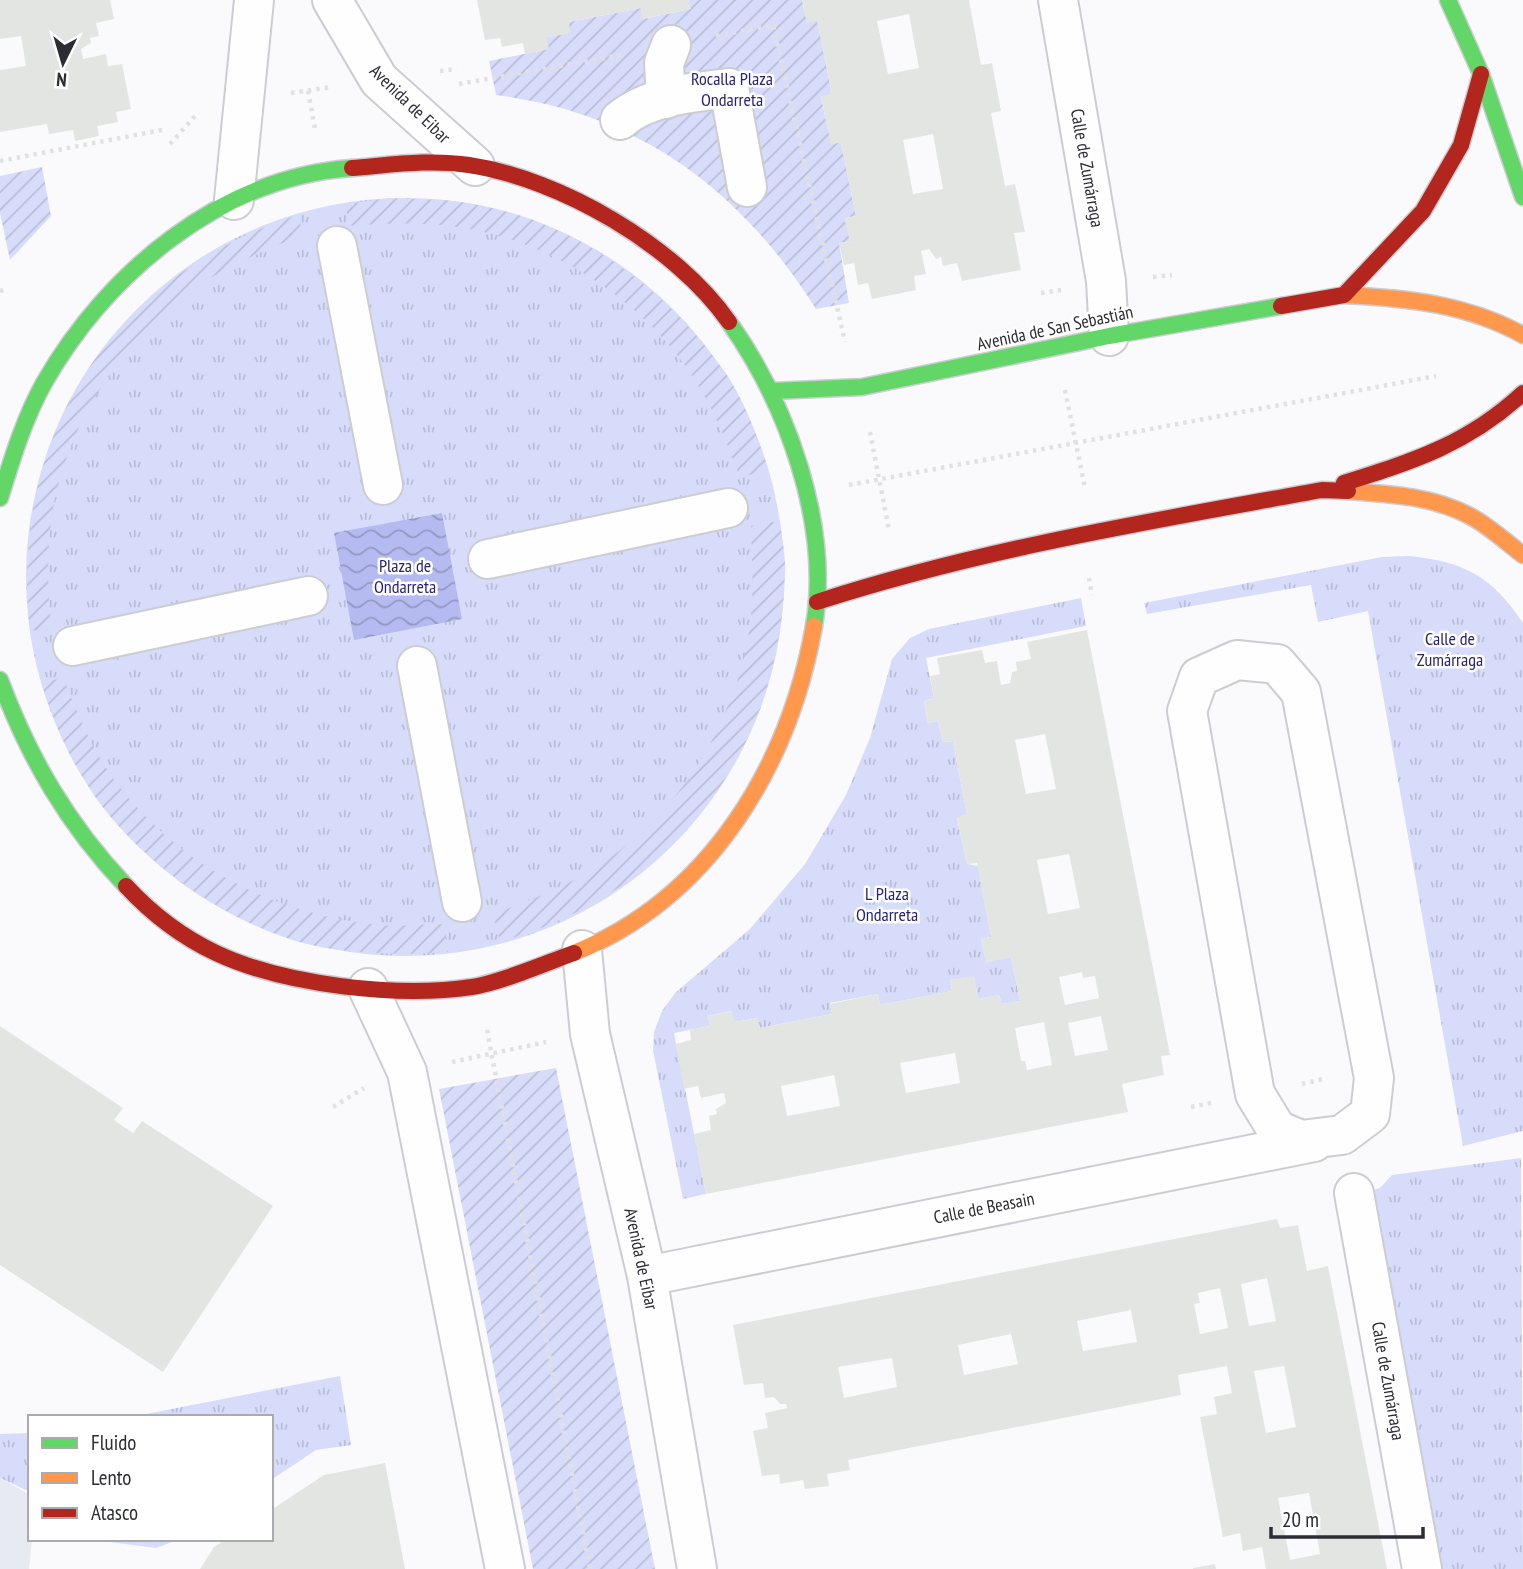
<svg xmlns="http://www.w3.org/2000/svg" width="1523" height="1569" font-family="'PT Sans Narrow',sans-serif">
<defs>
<pattern id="park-tufts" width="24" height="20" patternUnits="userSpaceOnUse" patternTransform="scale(1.75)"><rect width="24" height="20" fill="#d7dcfa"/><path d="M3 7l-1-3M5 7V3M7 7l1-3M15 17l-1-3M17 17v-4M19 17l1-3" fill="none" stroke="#b9bdd7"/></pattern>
<pattern id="garden-furrows" width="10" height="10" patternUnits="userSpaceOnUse" patternTransform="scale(1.75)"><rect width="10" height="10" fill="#d7dcfa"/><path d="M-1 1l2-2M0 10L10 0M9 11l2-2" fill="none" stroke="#b9bdd7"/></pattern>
<pattern id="water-waves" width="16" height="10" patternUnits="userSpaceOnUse" patternTransform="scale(1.75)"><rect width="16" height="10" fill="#b5bbf0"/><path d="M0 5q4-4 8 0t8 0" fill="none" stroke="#9398c3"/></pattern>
</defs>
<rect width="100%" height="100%" fill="#fafafd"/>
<path fill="#e8eaf1" d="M0 1478 30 1495 32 1539 29 1569H0Z"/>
<path fill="url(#park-tufts)" d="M26 577a379 379 0 1 1 758 0a379 379 0 1 1-758 0Z
M1408 556C1463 561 1492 576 1523 623V1131L1463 1146 1368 611 1318 622 1311 585 1147 614 1144 603 1382 557Z
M1081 598 1086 626 926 658 934 698 924 701 928 723 938 721 943 742 953 741 967 815 957 818 967 864 978 866 991 937 981 939 986 962 1011 957 1020 1001 1002 1004 999 995 978 999 974 977 950 980 952 991 880 1005 878 994 830 1003 832 1014 760 1028 757 1018 734 1022 731 1011 708 1016 710 1026 674 1033 706 1194 683 1199 653 1051 654 1032 662 1011 675 993 750 929 805 864 846 795 870 738 892 659 910 638 929 629Z
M1521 1158 1523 1569H1437L1370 1192 1381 1187 1392 1175Z
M340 1376 351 1445 316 1450 271 1480V1417H131Z
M30 1433V1492L0 1478V1434Z
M87 1539H180L156 1548Z"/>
<path fill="url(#garden-furrows)" d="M688 0H802L807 23 817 20 832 94 821 97 831 144 841 142 856 216 845 218 850 241 839 243 849 303 816 309C741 190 639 113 496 95L489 61 548 49 546 38 569 22 641 8 643 19 690 9Z
M42 167 51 216 10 260 0 213V176Z
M389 198C411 199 432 199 453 201 564 213 663 283 725 372 745 401 757 436 768 469L740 478C727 443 714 409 693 377 643 300 550 240 458 227 421 222 384 223 347 226V204Z
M301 214 300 236C265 250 231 264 199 285 123 336 66 425 52 516 46 554 48 590 51 628L30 631C8 435 113 273 301 214Z
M780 521C782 539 786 557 785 574 780 755 673 892 500 942L493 914C528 901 563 888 595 868 674 818 732 730 748 638 755 601 752 564 751 526Z
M63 677C78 715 93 753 119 786 182 868 277 915 379 925 400 927 423 924 444 924L448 952C407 955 367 954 326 948 238 933 135 861 88 786 67 754 53 720 42 684Z
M556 1068 655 1569H533L439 1089Z"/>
<path fill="url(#water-waves)" d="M442 513 462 619 354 640 334 533Z"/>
<path fill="#e3e5e2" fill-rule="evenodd" d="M0 0H110L114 19 96 23 99 36 90 38 91 43 81 49 83 59 106 54 108 66 122 64 131 109 116 112 118 122 97 126 99 136 75 141 73 130 49 134 47 124 0 132V70L26 66 21 36 0 39Z
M477 0H688L691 9 642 19 641 8 569 22 570 33 546 38 549 49 525 54 523 43 502 47 500 38 485 40Z
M802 0H969L981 65 992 63 1001 111 991 113 1005 186 1015 184 1025 232 1014 233 1021 270 962 281 957 263 943 266 941 257 936 259 929 249 921 251 926 274 914 276 916 290 872 299 868 283 858 285 854 263 844 265 839 243 850 241 844 218 856 216 841 142 831 145 821 96 832 94 817 20 807 23ZM909 14 919 68 888 74 877 21ZM933 134 943 189 913 194 903 140Z
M1087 630 1170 1055 1161 1056 1164 1075 1122 1084 1128 1112 706 1194 694 1134 711 1130 709 1116 717 1114 716 1109 726 1103 724 1093 701 1098 698 1086 684 1089 676 1044 691 1040 690 1030 710 1026 708 1016 732 1011 734 1022 758 1018 760 1028 832 1014 830 1004 878 994 880 1005 952 991 950 980 974 976 978 999 999 995 1002 1004 1020 1001 1011 957 986 963 981 939 991 937 977 863 967 864 957 817 967 815 953 741 943 742 938 721 928 723 924 701 934 698 930 676 940 674 937 658 982 650 985 663 997 661 1001 685 1010 683 1012 672 1017 671 1016 662 1031 659 1027 642ZM1045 734 1056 789 1026 794 1015 740ZM1069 854 1080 908 1048 914 1037 860ZM1082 972 1083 978 1095 976 1099 998 1065 1005 1059 977ZM1101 1016 1108 1050 1075 1056 1068 1023ZM1044 1022 1052 1065 1027 1070 1025 1061H1021L1015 1028ZM955 1053 960 1083 906 1093 900 1063ZM834 1075 840 1106 787 1116 781 1086Z
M0 1026 123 1108 114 1120 124 1127 133 1133 142 1121 273 1206 163 1372 0 1265Z
M1277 1219 1280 1228 1298 1225 1307 1271 1328 1266 1387 1569H1266L1262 1547 1243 1551 1240 1533 1223 1537 1200 1417 1217 1414 1214 1397 1232 1393 1227 1366 1178 1375 1181 1395 848 1460 850 1470 827 1474 829 1486 805 1489 803 1480 780 1484 779 1474 762 1476 753 1431 768 1428 765 1413 787 1408 786 1404H780L774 1397 765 1398 763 1383 744 1385 733 1325ZM1267 1278 1276 1321 1249 1326 1241 1284ZM1220 1288 1228 1328 1200 1334 1194 1304 1200 1303 1198 1293ZM1131 1310 1137 1342 1083 1351 1077 1321ZM1011 1334 1018 1364 964 1375 958 1345ZM892 1358 897 1387 844 1398 838 1367ZM1284 1366 1296 1427 1266 1433 1254 1371ZM1309 1493 1320 1554 1290 1560 1278 1498Z
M385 1463 405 1569H200L214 1547 227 1539H271V1510L324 1475Z
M1215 1564 1216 1569H1193V1568Z"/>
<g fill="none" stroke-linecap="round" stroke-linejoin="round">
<g stroke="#cccdd3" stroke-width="42">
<path id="street" d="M332 0 379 80 475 166
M1058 0 1106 281 1109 336
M666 99 664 63 671 45
M620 120C648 96 693 92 729 88L747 187
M234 200 254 0
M337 246 383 485
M488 559 728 508
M73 646 308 596
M1237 660 1277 664 1301 692 1374 1078 1370 1114 1342 1135 1301 1140 1277 1130 1255 1094 1187 711 1199 677Z
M417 666 462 902
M582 950 590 1034 647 1276 697 1569
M368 988 407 1072 505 1569
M1354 1193 1422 1569
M647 1276 1314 1142"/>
</g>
<g stroke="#cccdd3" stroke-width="19">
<path id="fast" d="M1448 0 1481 74 1523 197
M729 322C787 404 831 524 814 626
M773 391 862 387 1109 336 1281 306
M0 498C12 459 24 419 44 383 107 273 221 177 352 168
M0 680C29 758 68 825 126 886"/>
</g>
<g stroke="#cccdd3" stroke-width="19">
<path id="slow" d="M1344 295C1407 298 1467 304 1523 335
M1348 491C1390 494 1432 496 1470 516 1489 526 1506 542 1523 555
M574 953C710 898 789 766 814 626"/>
</g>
<g stroke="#cccdd3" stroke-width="19">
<path id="jam" d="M352 168C391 165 430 159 469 165 561 179 676 246 729 322
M1281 306 1344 295 1423 211 1461 145 1481 74
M1344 483C1414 461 1468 444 1523 393
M817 602C981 549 1152 521 1322 490L1348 491
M126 886C151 913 182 937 216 953 284 985 397 998 472 987 500 983 546 963 574 953"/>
</g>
<path stroke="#e1e1e3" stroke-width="4.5" stroke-dasharray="3.5 5" stroke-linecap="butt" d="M716 36 773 25 845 342
M440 71 457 69
M459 84 621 55
M308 91 315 128
M291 93 331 87
M170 144 195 116
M0 161 167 129
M1153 277 1172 275
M0 291 4 290
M1041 293 1061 290
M1065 390 1085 488
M870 432 889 530
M849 485 1436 376
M1089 578 1092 595
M487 1030 590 1569
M452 1062 546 1042
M1302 1084 1327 1078
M333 1107 364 1088
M1191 1107 1211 1103"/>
<use href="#street" stroke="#fefeff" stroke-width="38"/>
<use href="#fast" stroke="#63d668" stroke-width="16"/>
<use href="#slow" stroke="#ff974d" stroke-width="16"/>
<use href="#jam" stroke="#b3261e" stroke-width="16"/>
</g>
<g text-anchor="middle" stroke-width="5" stroke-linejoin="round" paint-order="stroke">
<g font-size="18" fill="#282377" stroke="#fff">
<text x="732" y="85">Rocalla Plaza<tspan x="732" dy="21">Ondarreta</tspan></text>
<text x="405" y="572">Plaza de<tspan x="405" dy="21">Ondarreta</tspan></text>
<text x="1450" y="645">Calle de<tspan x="1450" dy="21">Zumárraga</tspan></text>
<text x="887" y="900">L Plaza<tspan x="887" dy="21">Ondarreta</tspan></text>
</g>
<g font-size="18" fill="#2b2c34" stroke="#fff">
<text transform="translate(410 104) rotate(44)" y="6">Avenida de Eibar</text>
<text transform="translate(1087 168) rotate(80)" y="6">Calle de Zumárraga</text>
<text transform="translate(1055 328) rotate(-12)" y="6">Avenida de San Sebastián</text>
<text transform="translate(984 1208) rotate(-11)" y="6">Calle de Beasain</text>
<text transform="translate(641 1259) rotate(78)" y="6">Avenida de Eibar</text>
<text transform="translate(1388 1381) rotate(80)" y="6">Calle de Zumárraga</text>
</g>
</g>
<rect x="28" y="1415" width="245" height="126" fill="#ffffff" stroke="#aaabae" stroke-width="2"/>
<rect x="42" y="1438" width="35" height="10" fill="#63d668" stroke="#aaabae" stroke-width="2"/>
<text x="91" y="1450" font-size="21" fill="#2b2c34">Fluido</text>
<rect x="42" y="1473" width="35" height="10" fill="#ff974d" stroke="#aaabae" stroke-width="2"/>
<text x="91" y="1485" font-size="21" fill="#2b2c34">Lento</text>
<rect x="42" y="1508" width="35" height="10" fill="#b3261e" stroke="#aaabae" stroke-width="2"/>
<text x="91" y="1520" font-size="21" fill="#2b2c34">Atasco</text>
<g transform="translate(63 63) rotate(185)" stroke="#ffffff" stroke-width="5" paint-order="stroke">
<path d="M0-5L12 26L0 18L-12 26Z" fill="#2b2c34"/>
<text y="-10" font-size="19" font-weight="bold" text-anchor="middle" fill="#2b2c34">N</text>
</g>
<path d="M1271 1527v10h152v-10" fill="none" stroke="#2b2c34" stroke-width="3.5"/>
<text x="1282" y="1527" font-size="21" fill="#2b2c34" stroke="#ffffff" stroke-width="5" paint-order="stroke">20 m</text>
</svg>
